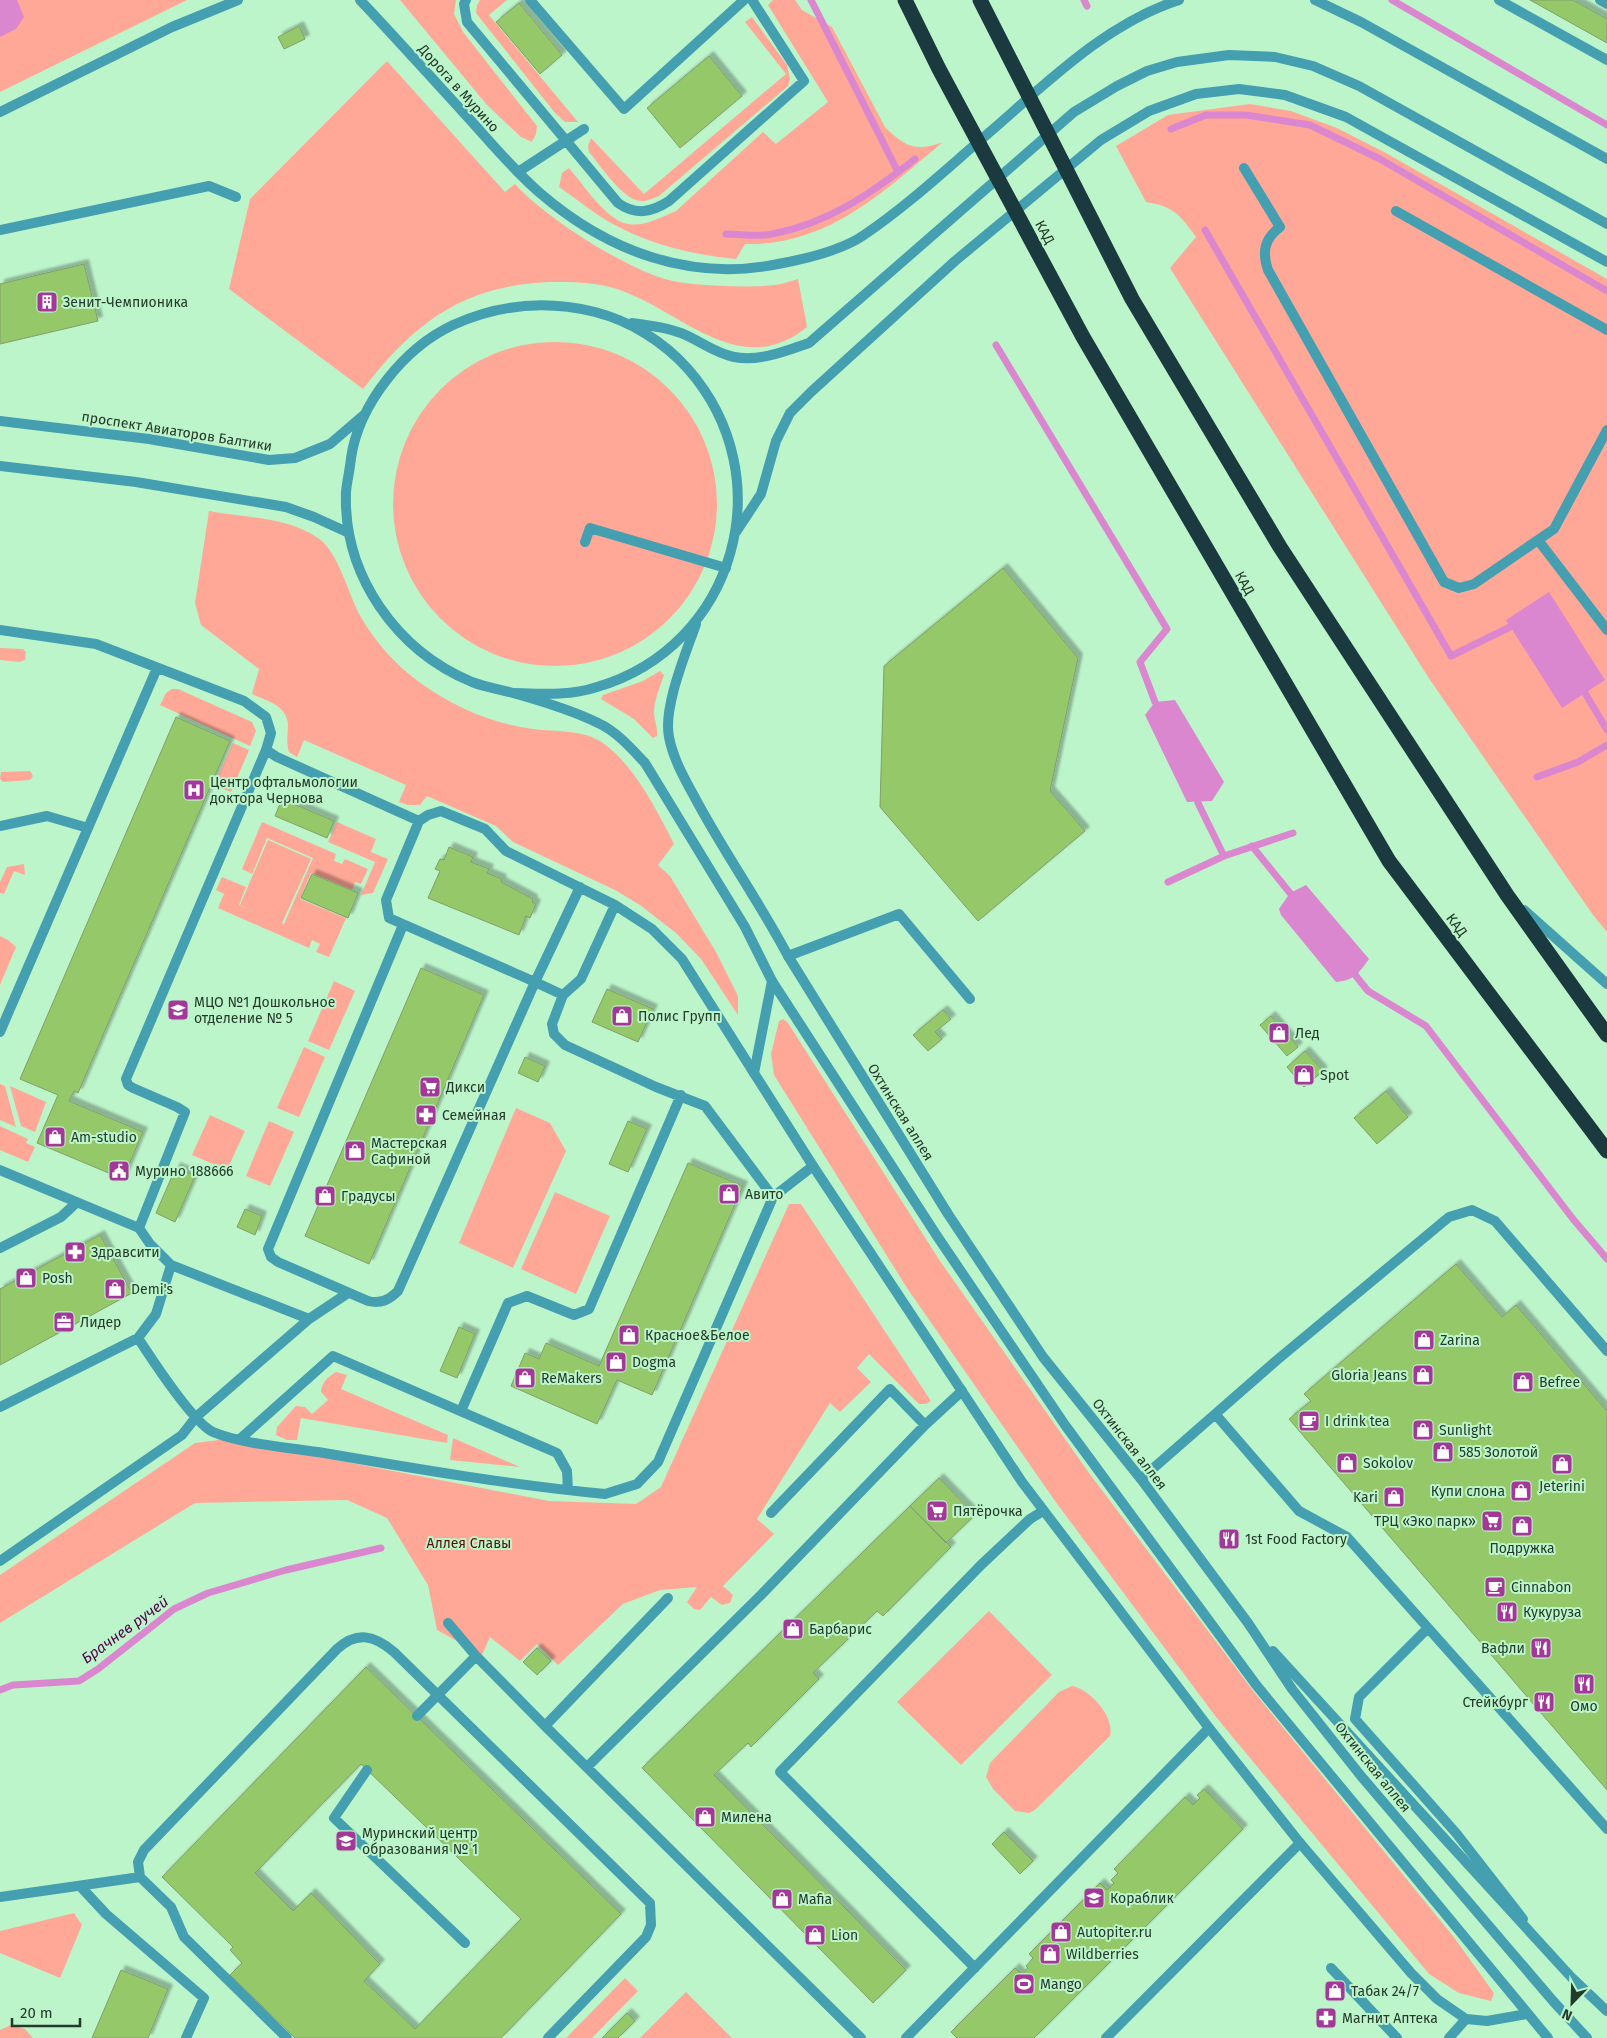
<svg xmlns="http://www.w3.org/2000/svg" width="1607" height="2038" font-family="'Fira Sans',sans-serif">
<defs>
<filter id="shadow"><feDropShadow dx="4.5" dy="-4.5" stdDeviation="1" flood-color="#0004"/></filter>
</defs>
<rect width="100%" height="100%" fill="#bdf5cb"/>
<path fill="#ffa897" d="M0 0H187L0 92Z
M400 0H456L454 14 463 32 537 126 536 134 532 142 521 137 487 105Z
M480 0H507L489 15 578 122H565L555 113 476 13 477 5Z
M773 0H795L802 10 832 27 885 127C905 147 916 152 943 142 883 192 828 246 745 244L736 259C694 255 651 245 613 224 594 214 577 199 559 187L562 173 569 168C583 184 607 221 628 224 643 227 662 217 676 211L763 132 776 144 828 102 768 5Z
M752 17 787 65 790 79 788 86 659 196C652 199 643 203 636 200 621 196 599 164 589 152L588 146 591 138 644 194 786 74 745 22Z
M387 61 505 192 515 184C544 217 630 272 673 281 695 286 752 288 775 285 783 284 790 281 798 279L807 327C739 382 681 310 617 289 596 282 571 282 549 282 462 286 415 322 363 389L229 289 250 199Z
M1250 104 1291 111 1337 128 1384 152 1607 279V932L1593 915 1430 680 1170 268 1196 237C1179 214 1175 207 1146 202L1116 146 1168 115Z
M393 504a162 162 0 1 1 324 0a162 162 0 1 1-324 0Z
M209 511C246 518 286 516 318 538 339 552 348 595 361 617 375 642 396 665 419 682 452 706 492 724 533 729 556 732 583 729 603 743 634 765 657 810 674 844L658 865 670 876 716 952 738 996V1015L701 959 676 933 640 905 615 890 513 842 496 826 427 796 420 805H408L399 802 406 785 304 740 297 757 289 752C286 742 288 734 288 724 287 705 265 700 252 694L259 669 201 625 195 603Z
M0 648 23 649 26 652 25 660 19 662 0 660Z
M660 671 664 675C660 687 655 698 654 711 654 720 658 728 657 736L653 738 634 719 601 699 603 695 643 681Z
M172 689H178L252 722 256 731 250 746 160 705 166 693Z
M233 743 249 750 231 792 214 785Z
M30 771 33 776 30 780 3 782 0 779 1 772Z
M262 822 336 854 334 861 342 864 345 859 368 869 361 884 355 882 352 890 311 873 300 899 346 918 329 957 316 952 320 944 312 940 309 948 218 908 224 894 216 890 222 877 246 887 239 905 254 911 240 905 268 840 311 859 282 923 284 924 313 858 267 838 252 874 242 869Z
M337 822 376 839 371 852 388 859 373 893 361 895 375 862 328 842Z
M24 864 25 875 14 871 4 894 0 893V882L7 867Z
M0 936 8 940 16 947 0 985Z
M334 981 355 991 329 1050 308 1041Z
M783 1019 788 1023 940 1261 1089 1473 1254 1692 1453 1936 1494 1993 1491 2001 1459 1993 1429 1974 1216 1717 1055 1501 907 1288 774 1075 771 1054 779 1021Z
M304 1047 325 1057 299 1117 277 1108Z
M0 1084 5 1086 16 1127 0 1120Z
M10 1086 46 1102 35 1132 21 1126Z
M516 1108 550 1123 566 1151 513 1268 459 1243Z
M210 1115 245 1131 227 1170 192 1155Z
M269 1121 294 1132 270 1186 246 1176Z
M0 1126 28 1139 26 1143 35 1147 28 1162 0 1150Z
M555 1192 610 1216 576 1294 521 1269Z
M789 1204H801L931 1401 926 1404H919L869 1354 857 1368 871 1382 840 1412 830 1403 757 1519 774 1534 723 1586 733 1595 730 1603 722 1605 711 1597 700 1610 694 1609 687 1602 697 1587 660 1590 623 1604 558 1665 537 1644 520 1661 490 1637 482 1655 437 1630 428 1585 387 1518 347 1500 195 1503 0 1623V1575L195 1443 227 1439 549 1501 636 1504 661 1487Z
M336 1372 347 1375 341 1389 448 1435 447 1443 301 1418 297 1440H287L276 1435 277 1427 296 1406 305 1407 312 1414 328 1400 321 1392C322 1381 328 1377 336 1372Z
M453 1438 520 1467 450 1460Z
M989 1611 1052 1675 961 1765 897 1702Z
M1072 1686C1090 1689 1115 1717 1110 1736L1035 1810 1029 1813 1015 1811 993 1789 986 1777 990 1763 1059 1692Z
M74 1913 82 1925 60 1978 0 1953V1931Z
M625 1978 638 1991 592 2038H566Z
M686 1992 732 2038H640Z
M11 2025 25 2029 33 2038H0V2030Z"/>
<path fill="#db87cf" d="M0 0H17L24 17 16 29 0 37Z
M1549 592 1605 680 1562 708 1506 620Z
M1175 700 1224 782 1212 801 1187 802 1145 715 1155 702Z
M1306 885 1369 959C1358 974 1355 980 1336 982L1281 915 1279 909 1290 893Z"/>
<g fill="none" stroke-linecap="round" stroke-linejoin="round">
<path stroke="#db87cf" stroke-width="7" d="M811 0 898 172
M1084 0 1087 6
M1392 0 1607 125
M1171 129 1206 115H1246L1310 125 1380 159 1607 291
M1205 230 1451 656 1510 627
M726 234C741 234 758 237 772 234 827 224 872 193 915 159
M996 345 1167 629 1140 662 1155 702
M1585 693 1607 730
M1537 777 1578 762 1607 745
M1198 803 1224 856
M1252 846 1290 893
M1168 882 1224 856 1293 833
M1356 976 1368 991 1426 1026 1573 1219 1607 1259
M0 1690 13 1685 79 1681 98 1669 174 1609 208 1593 286 1570 381 1548"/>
</g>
<path fill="#95c869" stroke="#819f6a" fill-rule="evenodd" filter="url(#shadow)" d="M1530 0H1573L1607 19V43Z
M519 3 562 55 540 74 496 22Z
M299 26 305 39 284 49 278 37Z
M709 56 742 96 680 148 647 108Z
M84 264 98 321 0 344V284Z
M1003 568 1078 658 1050 791 1085 831 978 921 880 807 884 666Z
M176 717 230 741 78 1093 74 1091 69 1101 143 1132 123 1179 37 1143 58 1095 20 1079Z
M282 799 334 821 327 838 275 816Z
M449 847 473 857 471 862 489 869 487 873 502 879 501 882 533 899 532 902 536 904 530 918 526 916 519 935 428 898 440 871 435 869 440 859 444 860Z
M312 874 358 893 348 918 301 898Z
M421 968 484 995 369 1264 305 1236Z
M607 989 653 1009 638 1042 592 1022Z
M943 1010 951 1019 935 1032 942 1039 928 1051 913 1035Z
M1271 1016 1298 1047 1287 1056 1260 1025Z
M1305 1051 1323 1071 1304 1087 1287 1067Z
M525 1057 545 1066 538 1082 518 1073Z
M1386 1091 1408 1117 1377 1144 1354 1118Z
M628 1121 647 1129 628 1172 609 1164Z
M688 1163 743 1186 652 1395 617 1380 597 1424 511 1386 525 1353 539 1359 546 1343 599 1366Z
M176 1167 195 1176 175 1222 156 1213Z
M245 1209 262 1216 255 1235 237 1227Z
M100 1235 132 1293 0 1365V1289Z
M1456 1264 1502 1317 1516 1305 1606 1410 1607 1409V1790L1289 1419 1311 1401 1304 1394Z
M459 1327 475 1334 457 1378 440 1371Z
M939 1478 975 1515 946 1543 910 1506Z
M910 1506 951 1547 883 1616 877 1611 813 1673 819 1679 751 1747 748 1743 714 1775 906 1970 873 2003 642 1768Z
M537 1648 551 1661 537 1675 523 1662Z
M366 1667 621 1914 501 2038H295L230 1975 242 1963 230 1950 233 1947 162 1877ZM361 1764 521 1919 415 2029 364 1981 380 1964 311 1893 293 1911 255 1873Z
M1204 1789 1243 1829 1034 2038H957L951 2032 1015 1968 1022 1975 1028 1968 1026 1966 1033 1958 1029 1954 1100 1883 1107 1890 1114 1883 1111 1880 1118 1873 1114 1869 1185 1797 1193 1805 1200 1798 1197 1795Z
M1004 1832 1033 1861 1020 1874 992 1844Z
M121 1970 168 1989 148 2038H92Z
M627 2013 635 2021 618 2038H602Z"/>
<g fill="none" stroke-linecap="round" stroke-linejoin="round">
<path stroke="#449fb0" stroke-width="10" d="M466 0 464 4 467 22 618 203C636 216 652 212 669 201L804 81 752 0
M530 0 624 109 744 0
M1499 0 1607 60
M1600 0 1607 4
M1244 168 1280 227C1264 239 1262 252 1268 270L1444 582 1459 588 1474 584 1554 529 1607 430
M518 172 584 129
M1396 211 1607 330
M0 230 209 186 236 197
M1538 540 1607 630
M585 542 590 528 726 568
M0 630 96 644 244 701 266 717 271 733 266 750 277 757 419 821 428 815 441 811 485 829 506 851 615 905 652 929 682 959 754 1073
M419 821 386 900 389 918 535 982 580 887
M0 826 47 816 88 828
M403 925 268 1249 271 1257 278 1262 368 1301C381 1304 389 1300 398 1291L535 982 563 995 581 979 615 905
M788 956 899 914 970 999
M563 995 552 1024 554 1034 565 1045 656 1087 705 1106 773 1197
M0 1032 157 668
M0 1170 139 1228 185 1112 177 1107 133 1088 128 1085 126 1079 266 750
M0 1248 61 1217 76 1203
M171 1265 309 1319
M138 1338C151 1358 193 1423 213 1432 241 1444 293 1448 324 1453 417 1469 511 1485 605 1494L637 1484 658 1462 773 1197 813 1166
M0 1407 138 1338 156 1314 171 1265 150 1244 139 1228
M461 1411 508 1303 527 1296 574 1315 589 1309 681 1095
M1216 1415 1299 1511 1347 1537 1607 1829
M240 1439 333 1356 557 1453 567 1471 568 1490
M1141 1479 1277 1360 1449 1217 1472 1210 1495 1221 1607 1351
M771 1513 890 1389 925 1425
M0 1561 182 1435 196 1417 309 1319 348 1293
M448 1623 476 1656 545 1726 861 2038
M1428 1628 1359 1697 1355 1719 1456 1833 1523 1919
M417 1716 476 1656
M545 1726 668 1598
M587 1767 761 1595 925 1425 962 1391
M367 1770 334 1818 465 1943
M80 1886 106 1914 204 1998 186 2038
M0 1897 140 1877
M975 1968 780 1772 981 1565 1030 1519 1043 1511
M1331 1968 1397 2038
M287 2038 184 1937 171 1907 140 1877 138 1862 144 1850 337 1649C357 1631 374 1635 394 1652L650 1903 651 1925 646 1937 548 2038
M906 2038 1209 1728
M1106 2038 1300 1843
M1449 2038 1466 2019"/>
<path stroke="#449fb0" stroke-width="10" d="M360 0C395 37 429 75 463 112 488 139 512 169 540 193 607 251 690 282 778 264 805 259 841 251 864 235 904 208 941 174 978 142 1039 91 1101 25 1179 0
M1315 0 1361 22 1607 159
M0 112 172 27 238 0
M772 981 754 1073 813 1166 1022 1482 1209 1728 1300 1843 1411 1973 1437 1999 1466 2019 1487 2021 1527 2014"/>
<path stroke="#449fb0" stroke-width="10" d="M632 323C648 325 665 327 681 333 699 340 714 353 734 357 759 362 786 351 809 343L1074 112 1117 86 1147 71 1177 62 1229 55 1275 57 1313 66 1359 86 1607 224
M0 421 149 439 269 460 295 458 330 444 365 414
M0 466 136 482 286 507 314 517 349 533
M736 532 761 494 776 441 790 413 811 392 955 261 1101 140 1149 111 1196 94 1239 89 1285 95 1346 117 1607 262
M696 624C686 653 663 707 669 737 673 758 684 778 694 796 723 851 759 901 788 956L948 1214 1043 1357 1141 1479 1248 1623 1292 1689 1361 1776 1553 2001 1587 2038
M515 693C543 694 570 696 597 687 736 646 783 477 688 369 663 341 630 321 595 312 546 300 499 304 453 325 404 348 359 404 351 458 350 469 347 481 346 492 343 576 397 651 472 682 485 687 499 689 513 693 538 700 574 711 598 723 616 731 631 748 645 763L745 927 772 981 937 1236 1065 1425 1257 1686 1548 2038
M1524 910 1607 984
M1273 1651 1572 1978 1607 2011"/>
<path stroke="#1a3a40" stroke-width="15" d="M905 0 939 69 1083 337 1389 861 1607 1151
M980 0 1132 299 1280 547 1507 895 1607 1035"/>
</g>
<defs>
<g id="building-square" transform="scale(1.125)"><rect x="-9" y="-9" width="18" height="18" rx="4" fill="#a43898" stroke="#bdf5cb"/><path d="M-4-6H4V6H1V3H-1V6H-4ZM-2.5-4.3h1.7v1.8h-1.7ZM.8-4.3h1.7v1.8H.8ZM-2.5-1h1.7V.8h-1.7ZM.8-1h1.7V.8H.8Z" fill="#fff"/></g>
<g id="hospital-square" transform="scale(1.125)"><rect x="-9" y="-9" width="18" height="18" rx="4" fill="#a43898" stroke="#bdf5cb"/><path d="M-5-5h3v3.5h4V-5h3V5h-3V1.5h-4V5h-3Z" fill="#fff"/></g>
<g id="school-square" transform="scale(1.125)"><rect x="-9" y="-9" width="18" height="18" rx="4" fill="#a43898" stroke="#bdf5cb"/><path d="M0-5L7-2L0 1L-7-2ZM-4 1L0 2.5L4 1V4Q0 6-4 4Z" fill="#fff"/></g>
<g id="shop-square" transform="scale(1.125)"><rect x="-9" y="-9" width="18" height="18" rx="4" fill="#a43898" stroke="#bdf5cb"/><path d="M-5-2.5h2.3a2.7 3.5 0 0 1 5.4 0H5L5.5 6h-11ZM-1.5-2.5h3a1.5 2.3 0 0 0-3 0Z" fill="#fff"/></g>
<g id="supermarket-square" transform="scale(1.125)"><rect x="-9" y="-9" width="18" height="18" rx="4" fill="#a43898" stroke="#bdf5cb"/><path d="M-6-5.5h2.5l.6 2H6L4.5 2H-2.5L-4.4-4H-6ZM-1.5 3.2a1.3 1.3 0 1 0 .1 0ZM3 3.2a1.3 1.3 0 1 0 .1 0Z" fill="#fff"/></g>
<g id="pharmacy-square" transform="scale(1.125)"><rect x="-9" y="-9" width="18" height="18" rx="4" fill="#a43898" stroke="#bdf5cb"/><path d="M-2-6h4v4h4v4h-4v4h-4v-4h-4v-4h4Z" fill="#fff"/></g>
<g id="civic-square" transform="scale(1.125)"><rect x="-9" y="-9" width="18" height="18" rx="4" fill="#a43898" stroke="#bdf5cb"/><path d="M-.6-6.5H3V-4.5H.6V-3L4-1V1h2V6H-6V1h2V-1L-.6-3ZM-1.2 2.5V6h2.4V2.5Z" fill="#fff"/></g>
<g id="office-square" transform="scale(1.125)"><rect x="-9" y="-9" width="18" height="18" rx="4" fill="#a43898" stroke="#bdf5cb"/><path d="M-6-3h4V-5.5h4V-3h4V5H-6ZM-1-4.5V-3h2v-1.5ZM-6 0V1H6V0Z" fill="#fff"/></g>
<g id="cafe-square" transform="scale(1.125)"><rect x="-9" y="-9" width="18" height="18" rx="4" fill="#a43898" stroke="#bdf5cb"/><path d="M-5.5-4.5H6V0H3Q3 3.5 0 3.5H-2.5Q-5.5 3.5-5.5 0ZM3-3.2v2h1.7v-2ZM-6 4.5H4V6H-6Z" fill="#fff"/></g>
<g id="restaurant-square" transform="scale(1.125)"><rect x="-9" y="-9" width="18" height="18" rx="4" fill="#a43898" stroke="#bdf5cb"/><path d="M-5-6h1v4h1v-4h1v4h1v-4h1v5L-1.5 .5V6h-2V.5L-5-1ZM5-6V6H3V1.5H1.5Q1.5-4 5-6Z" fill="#fff"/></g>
<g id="stadium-square" transform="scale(1.125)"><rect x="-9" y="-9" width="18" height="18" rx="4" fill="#a43898" stroke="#bdf5cb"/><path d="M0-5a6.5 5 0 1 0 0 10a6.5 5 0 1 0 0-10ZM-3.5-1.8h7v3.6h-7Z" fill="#fff"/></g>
</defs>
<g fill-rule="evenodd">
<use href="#building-square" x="47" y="302"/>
<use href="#hospital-square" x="194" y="790"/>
<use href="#school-square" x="178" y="1010"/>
<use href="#shop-square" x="622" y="1016"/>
<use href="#shop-square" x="1279" y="1033"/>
<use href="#shop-square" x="1304" y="1075"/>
<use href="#supermarket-square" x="430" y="1087"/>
<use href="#pharmacy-square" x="426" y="1115"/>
<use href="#shop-square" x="55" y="1137"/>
<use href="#shop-square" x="355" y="1151"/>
<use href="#civic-square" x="119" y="1171"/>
<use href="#shop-square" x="729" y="1194"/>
<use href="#shop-square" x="325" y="1196"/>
<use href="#pharmacy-square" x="75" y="1252"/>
<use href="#shop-square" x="26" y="1278"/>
<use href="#shop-square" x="115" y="1289"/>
<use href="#office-square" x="64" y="1322"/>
<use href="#shop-square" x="629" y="1335"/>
<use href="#shop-square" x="1424" y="1340"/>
<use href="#shop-square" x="616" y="1362"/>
<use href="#shop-square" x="1423" y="1375"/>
<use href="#shop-square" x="525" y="1378"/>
<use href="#shop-square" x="1523" y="1382"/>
<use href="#cafe-square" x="1309" y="1421"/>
<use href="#shop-square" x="1423" y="1430"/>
<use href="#shop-square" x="1443" y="1452"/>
<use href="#shop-square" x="1347" y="1463"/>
<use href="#shop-square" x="1562" y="1464"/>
<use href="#shop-square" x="1521" y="1491"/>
<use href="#shop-square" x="1394" y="1497"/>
<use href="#supermarket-square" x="937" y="1511"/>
<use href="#supermarket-square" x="1492" y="1521"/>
<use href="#shop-square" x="1522" y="1526"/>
<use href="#restaurant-square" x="1229" y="1539"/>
<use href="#cafe-square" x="1495" y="1587"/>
<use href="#restaurant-square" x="1507" y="1612"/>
<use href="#shop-square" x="793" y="1629"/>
<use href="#restaurant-square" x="1541" y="1648"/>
<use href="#restaurant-square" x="1584" y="1684"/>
<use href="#restaurant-square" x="1544" y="1702"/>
<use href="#shop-square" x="705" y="1817"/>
<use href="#school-square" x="346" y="1841"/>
<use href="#school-square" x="1094" y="1898"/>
<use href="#shop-square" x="782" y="1899"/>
<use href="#shop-square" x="1061" y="1932"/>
<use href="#shop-square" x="815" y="1935"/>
<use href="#shop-square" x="1050" y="1954"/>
<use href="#stadium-square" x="1024" y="1984"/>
<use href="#shop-square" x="1335" y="1991"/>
<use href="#pharmacy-square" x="1326" y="2018"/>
</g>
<g text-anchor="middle" stroke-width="4" stroke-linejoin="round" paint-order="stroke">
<g font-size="14" fill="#243a2a" stroke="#bdf5cb">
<text transform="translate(459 88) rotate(48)" y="5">Дорога в Мурино</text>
<text transform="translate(1045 232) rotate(62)" y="5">КАД</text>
<text transform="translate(177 431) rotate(9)" y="5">проспект Авиаторов Балтики</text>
<text transform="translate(1245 583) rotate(60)" y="5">КАД</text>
<text transform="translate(1457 925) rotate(53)" y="5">КАД</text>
<text transform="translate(901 1112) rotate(58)" y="5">Охтинская аллея</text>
<text transform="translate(1130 1444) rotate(52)" y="5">Охтинская аллея</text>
<text transform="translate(1373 1767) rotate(51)" y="5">Охтинская аллея</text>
</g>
<g font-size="14" fill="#243a2a" stroke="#bdf5cb" text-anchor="start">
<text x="63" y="307">Зенит-Чемпионика</text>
<text x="210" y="787">Центр офтальмологии<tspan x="210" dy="16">доктора Чернова</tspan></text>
<text x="194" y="1007">МЦО №1 Дошкольное<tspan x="194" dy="16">отделение № 5</tspan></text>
<text x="638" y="1021">Полис Групп</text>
<text x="1295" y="1038">Лед</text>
<text x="1320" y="1080">Spot</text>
<text x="446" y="1092">Дикси</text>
<text x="442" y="1120">Семейная</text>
<text x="71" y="1142">Am-studio</text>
<text x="371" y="1148">Мастерская<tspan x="371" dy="16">Сафиной</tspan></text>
<text x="135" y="1176">Мурино 188666</text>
<text x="745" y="1199">Авито</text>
<text x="341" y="1201">Градусы</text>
<text x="91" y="1257">Здравсити</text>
<text x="42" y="1283">Posh</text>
<text x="131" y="1294">Demi's</text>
<text x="80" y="1327">Лидер</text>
<text x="645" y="1340">Красное&amp;Белое</text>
<text x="1440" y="1345">Zarina</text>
<text x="632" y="1367">Dogma</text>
<text x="1407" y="1380" text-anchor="end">Gloria Jeans</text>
<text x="541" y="1383">ReMakers</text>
<text x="1539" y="1387">Befree</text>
<text x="1325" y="1426">I drink tea</text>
<text x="1439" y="1435">Sunlight</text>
<text x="1459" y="1457">585 Золотой</text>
<text x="1363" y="1468">Sokolov</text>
<text x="1562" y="1491" text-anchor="middle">Jeterini</text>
<text x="1505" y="1496" text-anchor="end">Купи слона</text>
<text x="1378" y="1502" text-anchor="end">Kari</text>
<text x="953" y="1516">Пятёрочка</text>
<text x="1476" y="1526" text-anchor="end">ТРЦ «Эко парк»</text>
<text x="1245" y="1544">1st Food Factory</text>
<text x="1522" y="1553" text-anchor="middle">Подружка</text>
<text x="1511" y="1592">Cinnabon</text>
<text x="1523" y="1617">Кукуруза</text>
<text x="809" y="1634">Барбарис</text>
<text x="1525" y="1653" text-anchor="end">Вафли</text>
<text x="1528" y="1707" text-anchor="end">Стейкбург</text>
<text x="1584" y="1711" text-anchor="middle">Омо</text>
<text x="721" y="1822">Милена</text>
<text x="362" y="1838">Муринский центр<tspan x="362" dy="16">образования № 1</tspan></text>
<text x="1110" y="1903">Кораблик</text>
<text x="798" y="1904">Mafia</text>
<text x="1077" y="1937">Autopiter.ru</text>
<text x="831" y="1940">Lion</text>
<text x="1066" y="1959">Wildberries</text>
<text x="1040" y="1989">Mango</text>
<text x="1351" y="1996">Табак 24/7</text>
<text x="1342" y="2023">Магнит Аптека</text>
</g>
<g font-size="14" fill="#541106" stroke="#bdf5cb">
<text x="469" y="1548">Аллея Славы</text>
</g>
<g font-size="15" font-style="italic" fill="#50014a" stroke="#bdf5cb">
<text transform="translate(125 1630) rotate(-36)" y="5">Брачнев ручей</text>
</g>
</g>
<g transform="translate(1572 2003) rotate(203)" stroke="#bdf5cb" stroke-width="4" paint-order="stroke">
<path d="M0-4L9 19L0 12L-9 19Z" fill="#243a2a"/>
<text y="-8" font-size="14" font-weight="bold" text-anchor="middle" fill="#243a2a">N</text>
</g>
<path d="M12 2018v8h68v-8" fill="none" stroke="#243a2a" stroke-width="2.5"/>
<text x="20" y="2018" font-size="15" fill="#243a2a" stroke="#bdf5cb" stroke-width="4" paint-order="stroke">20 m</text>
</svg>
